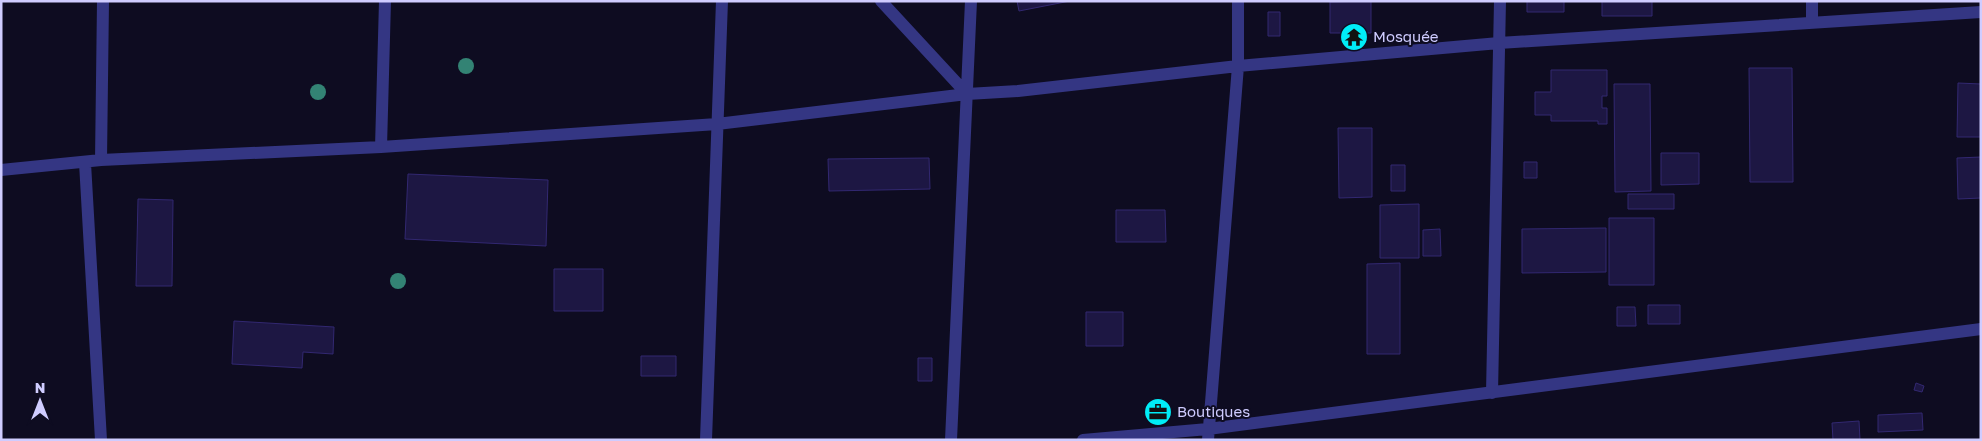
<svg xmlns="http://www.w3.org/2000/svg" width="1982" height="441" font-family="'Golos Text',sans-serif">
<rect width="100%" height="100%" fill="#0e0c21"/>
<path fill="#1d1743" stroke="#322871" d="M1017 1H1070L1019 11Z
M1371 1V33H1330V2Z
M1527 1H1564V12H1527Z
M1602 1H1652V16H1602Z
M1268 12H1280V36H1268Z
M1749 68H1792L1793 182H1750Z
M1551 70H1607V96H1602V108H1607V124H1598V121H1551V115H1535V92H1551Z
M1958 83 1981 84V137H1957Z
M1614 84H1650L1651 191 1615 192Z
M1338 128H1372V197L1339 198Z
M1661 153H1699V184L1661 185Z
M1981 157V198L1958 199 1957 158Z
M929 158 930 189 829 191 828 159Z
M1524 162H1537V178H1524Z
M1391 165H1405V191H1391Z
M408 174 548 180 546 246 405 239Z
M1628 194H1674V209H1628Z
M138 199 173 200 172 286H136Z
M1419 204V258H1380V205Z
M1116 210H1165L1166 242H1116Z
M1609 218H1654V285H1609Z
M1606 228V272L1522 273V229Z
M1440 229 1441 256H1423V230Z
M1400 263V354H1367V264Z
M554 269H603V311H554Z
M1648 305H1680V324H1648Z
M1617 307H1635L1636 326H1617Z
M1086 312H1123V346H1086Z
M234 321 334 327 333 354 303 352 302 368 232 364Z
M641 356H676V376H641Z
M918 358H932V381H918Z
M1916 383 1924 386 1922 392 1914 390Z
M1922 413 1923 430 1878 432V415Z
M1859 421 1860 440H1833L1832 423Z"/>
<g fill="none" stroke-linecap="round" stroke-linejoin="round">
<path stroke="#343683" stroke-width="12" d="M881 1 967 94
M1812 23V1
M381 147 385 1
M101 160 103 1
M85 163 101 440
M1 170 101 160 381 147 717 124 967 94 1018 91 1238 66 1499 43 1981 12
M1492 393 1500 1
M706 440 722 1
M951 440 971 1
M1083 440 1208 429 1981 329
M1208 440 1238 66V1"/>
</g>
<g fill="#338374">
<circle cx="466" cy="66" r="8"/>
<circle cx="318" cy="92" r="8"/>
<circle cx="398" cy="281" r="8"/>
</g>
<defs>
<g id="temple-disc" transform="scale(1.4375)"><circle r="9.5" fill="#00edf7" stroke="#0e0c21"/><path d="M0-6L5-2H3V0L6.5 2.5H4V6H1.5V3h-3V6H-4V2.5H-6.5L-3 0V-2H-5Z" fill="#111"/></g>
<g id="office-disc" transform="scale(1.4375)"><circle r="9.5" fill="#00edf7" stroke="#0e0c21"/><path d="M-6-3h4V-5.5h4V-3h4V5H-6ZM-1-4.5V-3h2v-1.5ZM-6 0V1H6V0Z" fill="#111"/></g>
</defs>
<g fill-rule="evenodd">
<use href="#temple-disc" x="1354" y="37"/>
<use href="#office-disc" x="1158" y="412"/>
</g>
<g text-anchor="middle" stroke-width="4" stroke-linejoin="round" paint-order="stroke">
<g font-size="15" fill="#cfccff" stroke="#0e0c21" text-anchor="start">
<text x="1373" y="42">Mosquée</text>
<text x="1177" y="417">Boutiques</text>
</g>
</g>
<rect width="1982" height="441" fill="none" stroke="#cfccff" stroke-width="5"/>
<g transform="translate(40 401)" stroke="#0e0c21" stroke-width="4" paint-order="stroke">
<path d="M0-4L9 19L0 12L-9 19Z" fill="#cfccff"/>
<text y="-8" font-size="14" font-weight="bold" text-anchor="middle" fill="#cfccff">N</text>
</g>
</svg>
